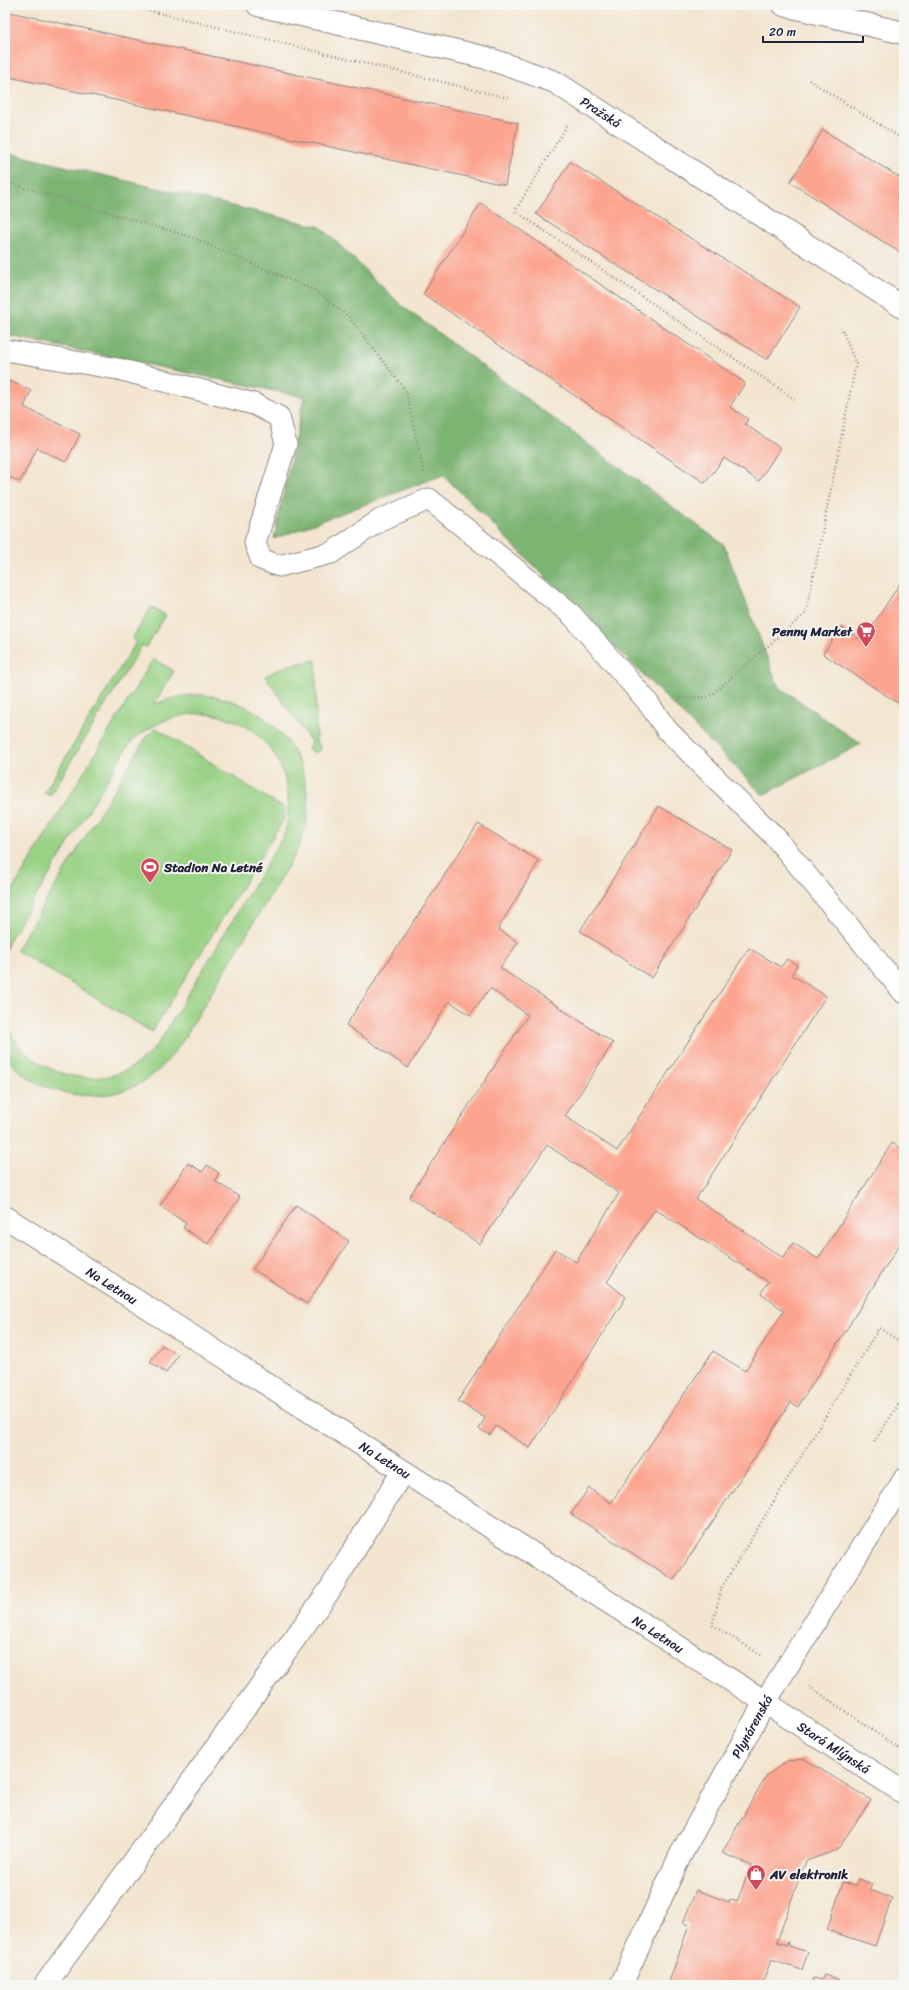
<svg xmlns="http://www.w3.org/2000/svg" width="909" height="1990" font-family="Sriracha,sans-serif">
<rect width="100%" height="100%" fill="#f6f6f2"/>
<filter id="ink" filterUnits="userSpaceOnUse"><feTurbulence type="fractalNoise" baseFrequency=".025" numOctaves="2"/><feDisplacementMap in="SourceGraphic" scale="8" xChannelSelector="R" yChannelSelector="G"/><feConvolveMatrix kernelMatrix="1 2 1 2 8 2 1 2 1" color-interpolation-filters="sRGB"/></filter>
<filter id="wash" filterUnits="userSpaceOnUse"><feTurbulence type="fractalNoise" baseFrequency=".012" numOctaves="4" result="noise"/><feDisplacementMap in="SourceGraphic" scale="16" xChannelSelector="R" yChannelSelector="G"/><feGaussianBlur stdDeviation="0.9" result="paint"/><feColorMatrix in="noise" values="0 0 0 0 0 0 0 0 0 0 0 0 0 0 0 0 0 1.4 0 .05"/><feComposite in="paint" operator="in"/></filter>
<g filter="url(#wash)">
<rect width="100%" height="100%" fill="#f3e5cf"/>
<path fill="#9ad285" stroke="#5e7a60" d="M151 607 166 615 146 647 142 645 50 796 44 793 136 642 132 639Z
M153 659 174 671 154 704C166 700 179 696 192 695 256 693 308 744 308 807 308 822 303 835 298 849L180 1045C170 1057 160 1071 146 1080 101 1108 39 1097 5 1057V1021C22 1068 84 1092 128 1069 141 1063 151 1051 160 1041L285 833C308 734 205 675 130 743L10 939 5 951V902Z
M316 660V741L320 746V750L314 753 308 748 311 742 265 676 289 665Z
M156 728 285 809 284 819 152 1032 16 950 147 736Z"/>
<path fill="#7bb472" stroke="#4e6b56" d="M5 152 321 227 402 306 724 545 778 686 861 744 763 795 443 475 274 539 304 397 5 335Z"/>
<g id="blocks">
<path fill="#fca48f" d="M5 11 518 123 505 185 5 76Z
M823 130 904 180V255L790 182Z
M570 162 800 307 767 360 536 214Z
M481 203 745 383 730 407 748 419 745 424 780 448 759 481 724 458 705 483 423 294Z
M10 381 31 391 24 407 80 434 66 462 37 448 20 482 5 475V391Z
M904 577V707L823 654 841 627 863 641Z
M659 806 732 850 652 978 580 931Z
M478 824 539 861 498 929 518 942 500 968 613 1043 565 1116 617 1151 749 948 781 967 787 959 797 965 792 975 826 996 696 1199 783 1258 793 1243 818 1259 892 1143 904 1150V1237L798 1407 791 1402 674 1580 571 1514 589 1488 611 1503 713 1351 745 1371 784 1311 761 1293 768 1282 655 1209 607 1282 626 1297 530 1448 496 1426 490 1435 479 1429 485 1418 458 1401 555 1249 576 1262 619 1193 547 1145 480 1244 409 1197 528 1015 490 988 470 1015 449 1001 408 1068 346 1025Z
M188 1163 203 1172 207 1165 219 1173 215 1181 240 1197 208 1244 183 1228 186 1223 160 1206Z
M296 1205 349 1241 307 1304 253 1269Z
M162 1345 178 1355 166 1373 150 1362Z
M804 1759 871 1800 837 1850 806 1861 797 1884 777 1942 787 1945 788 1942 789 1946 808 1952 802 1970 771 1960 762 1985H668L689 1925 683 1923 696 1890 729 1902 730 1899 737 1902 751 1865 722 1853 766 1776 787 1761Z
M858 1879 872 1884 870 1890 892 1898 875 1946 827 1930 843 1882 856 1886Z
M824 1975 840 1980 839 1985H811L813 1978 822 1980Z"/>
</g>
</g>
<g filter="url(#ink)">
<use href="#blocks" fill-opacity="0" stroke="#8a8485" stroke-width="1"/>
<g fill="none" stroke-linecap="round" stroke-linejoin="round">
<g stroke="#8a8485" stroke-width="23">
<path id="pedestrian" d="M5 350 118 369 254 404 279 417 286 444 255 543 261 559 279 566 331 553 380 520 429 499 572 615 646 700 667 730 776 838 904 993"/>
</g>
<g stroke="#8a8485" stroke-width="24">
<g id="minor">
<path id="s1" d="M258 5 487 58 555 82 904 308"/>
<path d="M784 5 904 33"/>
<path id="s2" d="M5 1217 765 1702 904 1793"/>
<path d="M45 1985 329 1591 403 1471"/>
<path id="s3" d="M621 1985 680 1856 765 1702 904 1480"/>
</g>
</g>
<path stroke="#8a8485" stroke-width="2.5" stroke-dasharray="1 3" stroke-linecap="butt" d="M126 5 508 98
M809 80 904 140
M567 126 515 211 796 400
M5 182 191 237 316 291 349 317 406 391 424 473
M679 698 709 697 806 613 856 364 841 327
M874 1442 904 1396
M761 1655 712 1625 722 1587 879 1328 904 1344
M809 1686 904 1752"/>
<use href="#pedestrian" stroke="#fff" stroke-width="21"/>
<use href="#minor" stroke="#fff" stroke-width="22"/>
</g>
</g>
<defs>
<g id="supermarket-pin" transform="scale(1)"><path d="M0 17L-7.5 6A9.5 9.5 0 1 1 7.5 6Z" fill="#d1495b" stroke="#f6f6f2"/><path d="M-6-5.5h2.5l.6 2H6L4.5 2H-2.5L-4.4-4H-6ZM-1.5 3.2a1.3 1.3 0 1 0 .1 0ZM3 3.2a1.3 1.3 0 1 0 .1 0Z" fill="#fff"/></g>
<g id="stadium-pin" transform="scale(1)"><path d="M0 17L-7.5 6A9.5 9.5 0 1 1 7.5 6Z" fill="#d1495b" stroke="#f6f6f2"/><path d="M0-5a6.5 5 0 1 0 0 10a6.5 5 0 1 0 0-10ZM-3.5-1.8h7v3.6h-7Z" fill="#fff"/></g>
<g id="shop-pin" transform="scale(1)"><path d="M0 17L-7.5 6A9.5 9.5 0 1 1 7.5 6Z" fill="#d1495b" stroke="#f6f6f2"/><path d="M-5-2.5h2.3a2.7 3.5 0 0 1 5.4 0H5L5.5 6h-11ZM-1.5-2.5h3a1.5 2.3 0 0 0-3 0Z" fill="#fff"/></g>
</defs>
<g fill-rule="evenodd">
<use href="#supermarket-pin" x="866" y="631"/>
<use href="#stadium-pin" x="150" y="867"/>
<use href="#shop-pin" x="756" y="1874"/>
</g>
<g text-anchor="middle" stroke-width="4" stroke-linejoin="round" paint-order="stroke">
<g font-size="13" fill="#22223b" stroke="#f6f6f2">
<text dy="5" stroke="none"><textPath href="#s1" startOffset="362">Pražská</textPath></text>
<text dy="5" stroke="none"><textPath href="#s2" startOffset="127">Na Letnou</textPath></text>
<text dy="5" stroke="none"><textPath href="#s2" startOffset="451">Na Letnou</textPath></text>
<text dy="5" stroke="none"><textPath href="#s2" startOffset="775">Na Letnou</textPath></text>
<text dy="5" stroke="none"><textPath href="#s3" startOffset="290">Plynárenská</textPath></text>
<text dy="5" stroke="none"><textPath href="#s2" startOffset="984">Stará Mlýnská</textPath></text>
</g>
<g font-size="13" font-weight="bold" fill="#22223b" stroke="#f6f6f2" text-anchor="start">
<text x="852" y="636" text-anchor="end">Penny Market</text>
<text x="164" y="872">Stadion Na Letné</text>
<text x="770" y="1879">AV elektronik</text>
</g>
</g>
<rect width="909" height="1990" fill="none" stroke="#f6f6f2" stroke-width="20"/>
<path d="M763 36v6h100v-6" fill="none" stroke="#22223b" stroke-width="2"/>
<text x="769" y="36" font-size="12" fill="#22223b" stroke="#f6f6f2" stroke-width="3" paint-order="stroke">20 m</text>
</svg>
